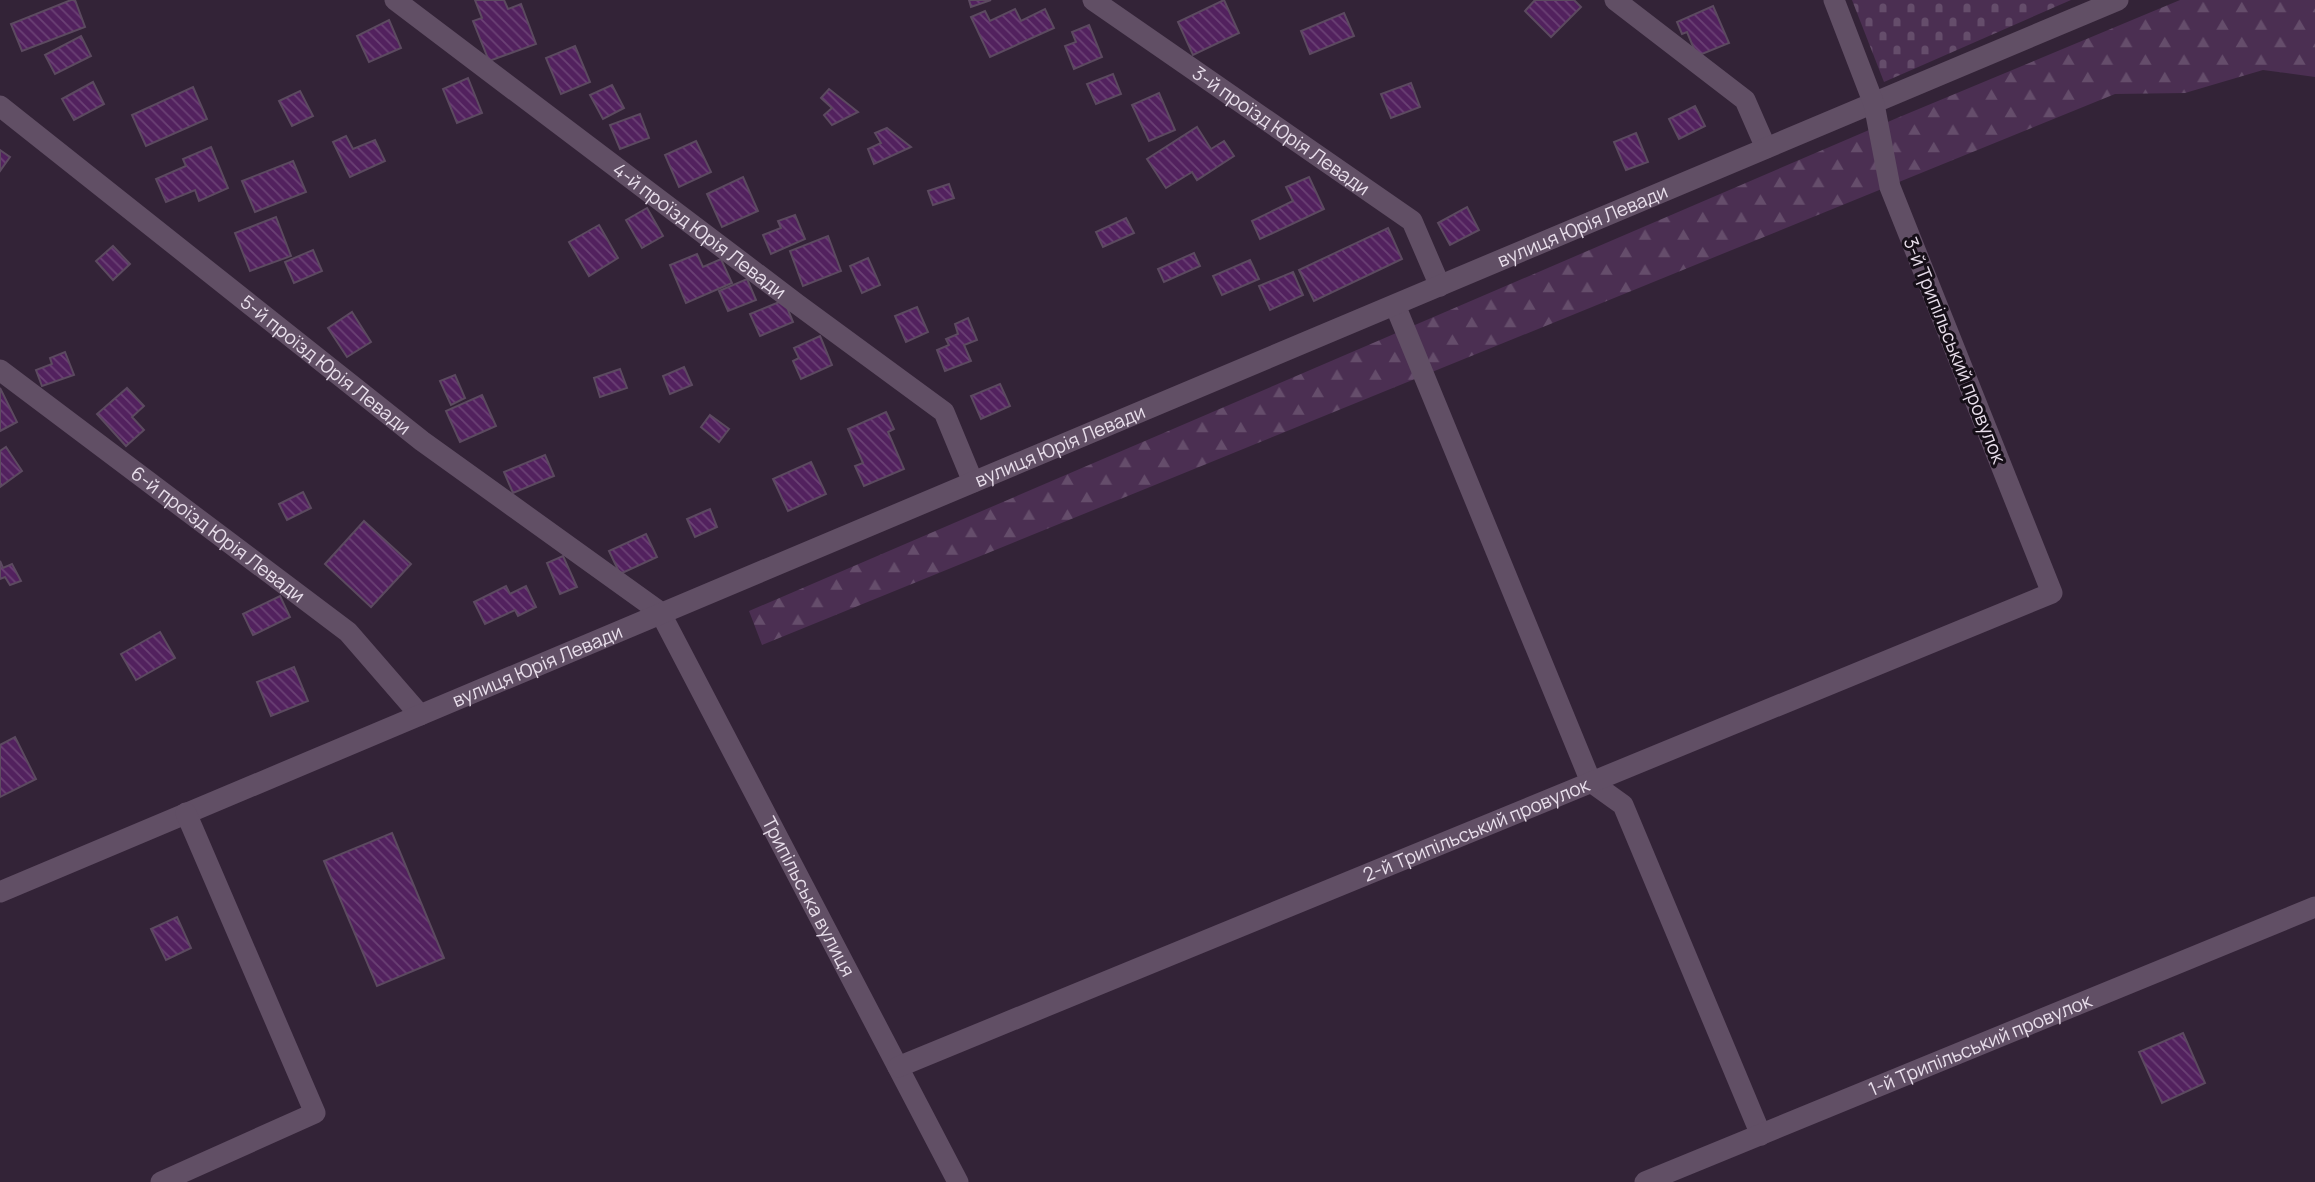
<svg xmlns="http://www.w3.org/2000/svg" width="2315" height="1182" viewBox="0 0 2315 1182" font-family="Manrope,sans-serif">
<defs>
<pattern id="forest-firs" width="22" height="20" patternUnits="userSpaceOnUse" patternTransform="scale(1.75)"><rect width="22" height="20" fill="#4b2f52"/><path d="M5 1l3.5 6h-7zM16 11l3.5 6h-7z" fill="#654d6b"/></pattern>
<pattern id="cemetery-stones" width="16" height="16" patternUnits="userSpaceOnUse" patternTransform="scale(1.75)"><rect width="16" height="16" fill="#4b2f52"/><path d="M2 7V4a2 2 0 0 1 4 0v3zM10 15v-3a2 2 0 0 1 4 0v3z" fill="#654d6b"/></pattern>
<pattern id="building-back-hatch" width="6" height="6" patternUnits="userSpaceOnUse" patternTransform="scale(1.75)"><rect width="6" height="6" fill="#52215e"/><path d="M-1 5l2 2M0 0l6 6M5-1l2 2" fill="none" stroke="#6b4175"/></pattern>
</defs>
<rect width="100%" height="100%" fill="#332337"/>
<path fill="url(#forest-firs)" d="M2180,0H2315V77L2263,70L2185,93L2115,94L762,645L749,611L1897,118Z"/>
<path fill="url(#cemetery-stones)" d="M1852,0H2071L1884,82Z"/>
<g fill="url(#building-back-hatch)" stroke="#5c4a60" stroke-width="2">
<path d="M71,0H75L85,27L22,51L11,24Z"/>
<path d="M475,0H504L508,9L521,4L536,44L489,61L473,21L482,18Z"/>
<path d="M969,0H991L971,7Z"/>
<path d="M1224,0L1239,33L1193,55L1178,22Z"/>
<path d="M1535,0H1574L1581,7L1551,37L1525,11Z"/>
<path d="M1713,6L1729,43L1697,56L1687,32L1682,34L1677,22Z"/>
<path d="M1015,9L1021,21L1045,9L1054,28L990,57L971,17L985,11L990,21Z"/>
<path d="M1344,13L1354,36L1310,54L1301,31Z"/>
<path d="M389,20L401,48L369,62L357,36Z"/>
<path d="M1089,25L1102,57L1074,69L1065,46L1076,42L1072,32Z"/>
<path d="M81,36L91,56L55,74L45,55Z"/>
<path d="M575,46L590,82L561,94L546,58Z"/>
<path d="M1113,74L1121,94L1096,104L1087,84Z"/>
<path d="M468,78L482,113L457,123L443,89Z"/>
<path d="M93,82L104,104L74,120L62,99Z"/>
<path d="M1411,83L1420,107L1391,118L1381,94Z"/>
<path d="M612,85L624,108L603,119L590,95Z"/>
<path d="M193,87L207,119L146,146L132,115Z"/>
<path d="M829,89L858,112L832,125L824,115L832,108L821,98Z"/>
<path d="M300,91L313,116L292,126L279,101Z"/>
<path d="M1159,93L1175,130L1149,141L1132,105Z"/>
<path d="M1695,106L1705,126L1679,139L1669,119Z"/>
<path d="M640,114L649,138L620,149L610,125Z"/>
<path d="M1197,127L1211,149L1224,141L1234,156L1197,180L1192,172L1166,188L1147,159Z"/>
<path d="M887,128L911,147L874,164L868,149L881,143L875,133Z"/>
<path d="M1636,133L1648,162L1626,170L1614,142Z"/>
<path d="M346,136L353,149L375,140L385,161L350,177L333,142Z"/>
<path d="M696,141L711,172L679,187L665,155Z"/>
<path d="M211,147L228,188L199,201L195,190L166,202L156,179L186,166L183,159Z"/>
<path d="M0,150L10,157L0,171Z"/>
<path d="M293,161L306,192L255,212L242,181Z"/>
<path d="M743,177L758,211L722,227L707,194Z"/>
<path d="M1309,177L1324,209L1260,239L1252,221L1293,201L1286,187Z"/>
<path d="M949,184L954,198L933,205L928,191Z"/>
<path d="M1467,207L1479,230L1450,245L1438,223Z"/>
<path d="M647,208L663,236L642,248L626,220Z"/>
<path d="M795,215L805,239L771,254L763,235L781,228L778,221Z"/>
<path d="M276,217L291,256L250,271L235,233Z"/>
<path d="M1126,218L1134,233L1103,247L1096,232Z"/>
<path d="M599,225L618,258L589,276L569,242Z"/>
<path d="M1388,228L1402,259L1314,301L1299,270Z"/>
<path d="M828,236L841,271L803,286L790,251Z"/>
<path d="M113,246L130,264L113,280L96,261Z"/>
<path d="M313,250L322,271L294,283L285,262Z"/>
<path d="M1194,253L1200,266L1164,282L1158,269Z"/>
<path d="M697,254L703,267L721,259L732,283L686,303L670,265Z"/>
<path d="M868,258L880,285L862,293L850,266Z"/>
<path d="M1250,260L1259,279L1222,295L1213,276Z"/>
<path d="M1293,272L1303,295L1270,310L1259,286Z"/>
<path d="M747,279L756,300L728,311L719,291Z"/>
<path d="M784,300L793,322L760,336L750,314Z"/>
<path d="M917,307L928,332L906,342L895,316Z"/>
<path d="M352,312L371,342L347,357L328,328Z"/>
<path d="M968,318L977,340L964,345L971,361L945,371L937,350L949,345L946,339L958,334L955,324Z"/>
<path d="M820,336L832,365L801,379L793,361L799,358L794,348Z"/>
<path d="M65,352L74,375L42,386L36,370L52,364L50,358Z"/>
<path d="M684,367L692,385L670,394L663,376Z"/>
<path d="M620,369L627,388L600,397L594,378Z"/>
<path d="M455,375L465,398L451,405L440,381Z"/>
<path d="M1000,384L1010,406L981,419L971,396Z"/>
<path d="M0,388L17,422L0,431Z"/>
<path d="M127,388L144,406L132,417L144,430L126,446L97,414Z"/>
<path d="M482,395L496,426L460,442L446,411Z"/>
<path d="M886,412L894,429L888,432L904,469L864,486L855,466L863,463L848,429Z"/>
<path d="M710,415L729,429L719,442L701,427Z"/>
<path d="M6,447L22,471L0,487V451Z"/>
<path d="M545,455L554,476L513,493L504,472Z"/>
<path d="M811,462L826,494L788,511L773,479Z"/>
<path d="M303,492L311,508L287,520L279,504Z"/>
<path d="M710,509L717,527L695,537L687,519Z"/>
<path d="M364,521L411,564L371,607L325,564Z"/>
<path d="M646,534L657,557L620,574L609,551Z"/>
<path d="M563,556L577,587L560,594L547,563Z"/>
<path d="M0,561L3,568L12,564L21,581L10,585L5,577L0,579Z"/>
<path d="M506,586L510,594L526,586L536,607L518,616L515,610L485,624L474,602Z"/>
<path d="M280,596L290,617L253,635L243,614Z"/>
<path d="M160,632L175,658L136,680L121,654Z"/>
<path d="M294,667L308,701L271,716L257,682Z"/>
<path d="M15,737L36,779L0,797V745Z"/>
<path d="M392,833L444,958L377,986L324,861Z"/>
<path d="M177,917L191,948L166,960L151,929Z"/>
<path d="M2183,1033L2205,1083L2162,1103L2139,1052Z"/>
</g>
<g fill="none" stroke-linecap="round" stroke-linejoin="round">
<g stroke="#614f65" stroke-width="21">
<path id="s1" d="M395,0L797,304L944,412L973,482"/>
<path id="s2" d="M1093,0L1412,221L1440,286"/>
<path d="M1615,0L1745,100L1766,148"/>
<path id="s3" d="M0,106L422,441L660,612L958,1182"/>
<path d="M1395,305L1591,782L1623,805L1761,1135"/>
<path id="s4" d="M0,370L348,632L420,715"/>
<path id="s5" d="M0,892L2118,0"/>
<path id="s6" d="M898,1067L2052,593L1890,187L1874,104L1834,0"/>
<path d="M161,1182L315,1113L186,813"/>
<path id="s7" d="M1645,1182L2315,907"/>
</g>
</g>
<g text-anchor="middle" stroke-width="6" stroke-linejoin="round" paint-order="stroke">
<g font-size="19" fill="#e8deeb" stroke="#160f18">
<text dy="7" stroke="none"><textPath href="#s2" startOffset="229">3-й проїзд Юрія Левади</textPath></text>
<text dy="7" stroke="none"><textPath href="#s5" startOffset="1717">вулиця Юрія Левади</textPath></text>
<text dy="7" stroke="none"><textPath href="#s1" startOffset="382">4-й проїзд Юрія Левади</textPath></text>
<text transform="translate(1955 350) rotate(68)" y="7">3-й Трипільський провулок</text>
<text dy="7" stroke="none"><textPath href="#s3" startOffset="416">5-й проїзд Юрія Левади</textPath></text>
<text dy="7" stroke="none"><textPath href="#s5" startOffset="1150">вулиця Юрія Левади</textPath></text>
<text dy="7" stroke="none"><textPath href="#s4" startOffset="273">6-й проїзд Юрія Левади</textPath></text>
<text dy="7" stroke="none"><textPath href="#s5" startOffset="583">вулиця Юрія Левади</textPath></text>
<text dy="7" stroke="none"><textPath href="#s6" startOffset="625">2-й Трипільський провулок</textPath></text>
<text dy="7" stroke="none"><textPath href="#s3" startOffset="1153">Трипільська вулиця</textPath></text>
<text dy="7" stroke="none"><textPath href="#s7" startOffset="362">1-й Трипільський провулок</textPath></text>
</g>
</g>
</svg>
